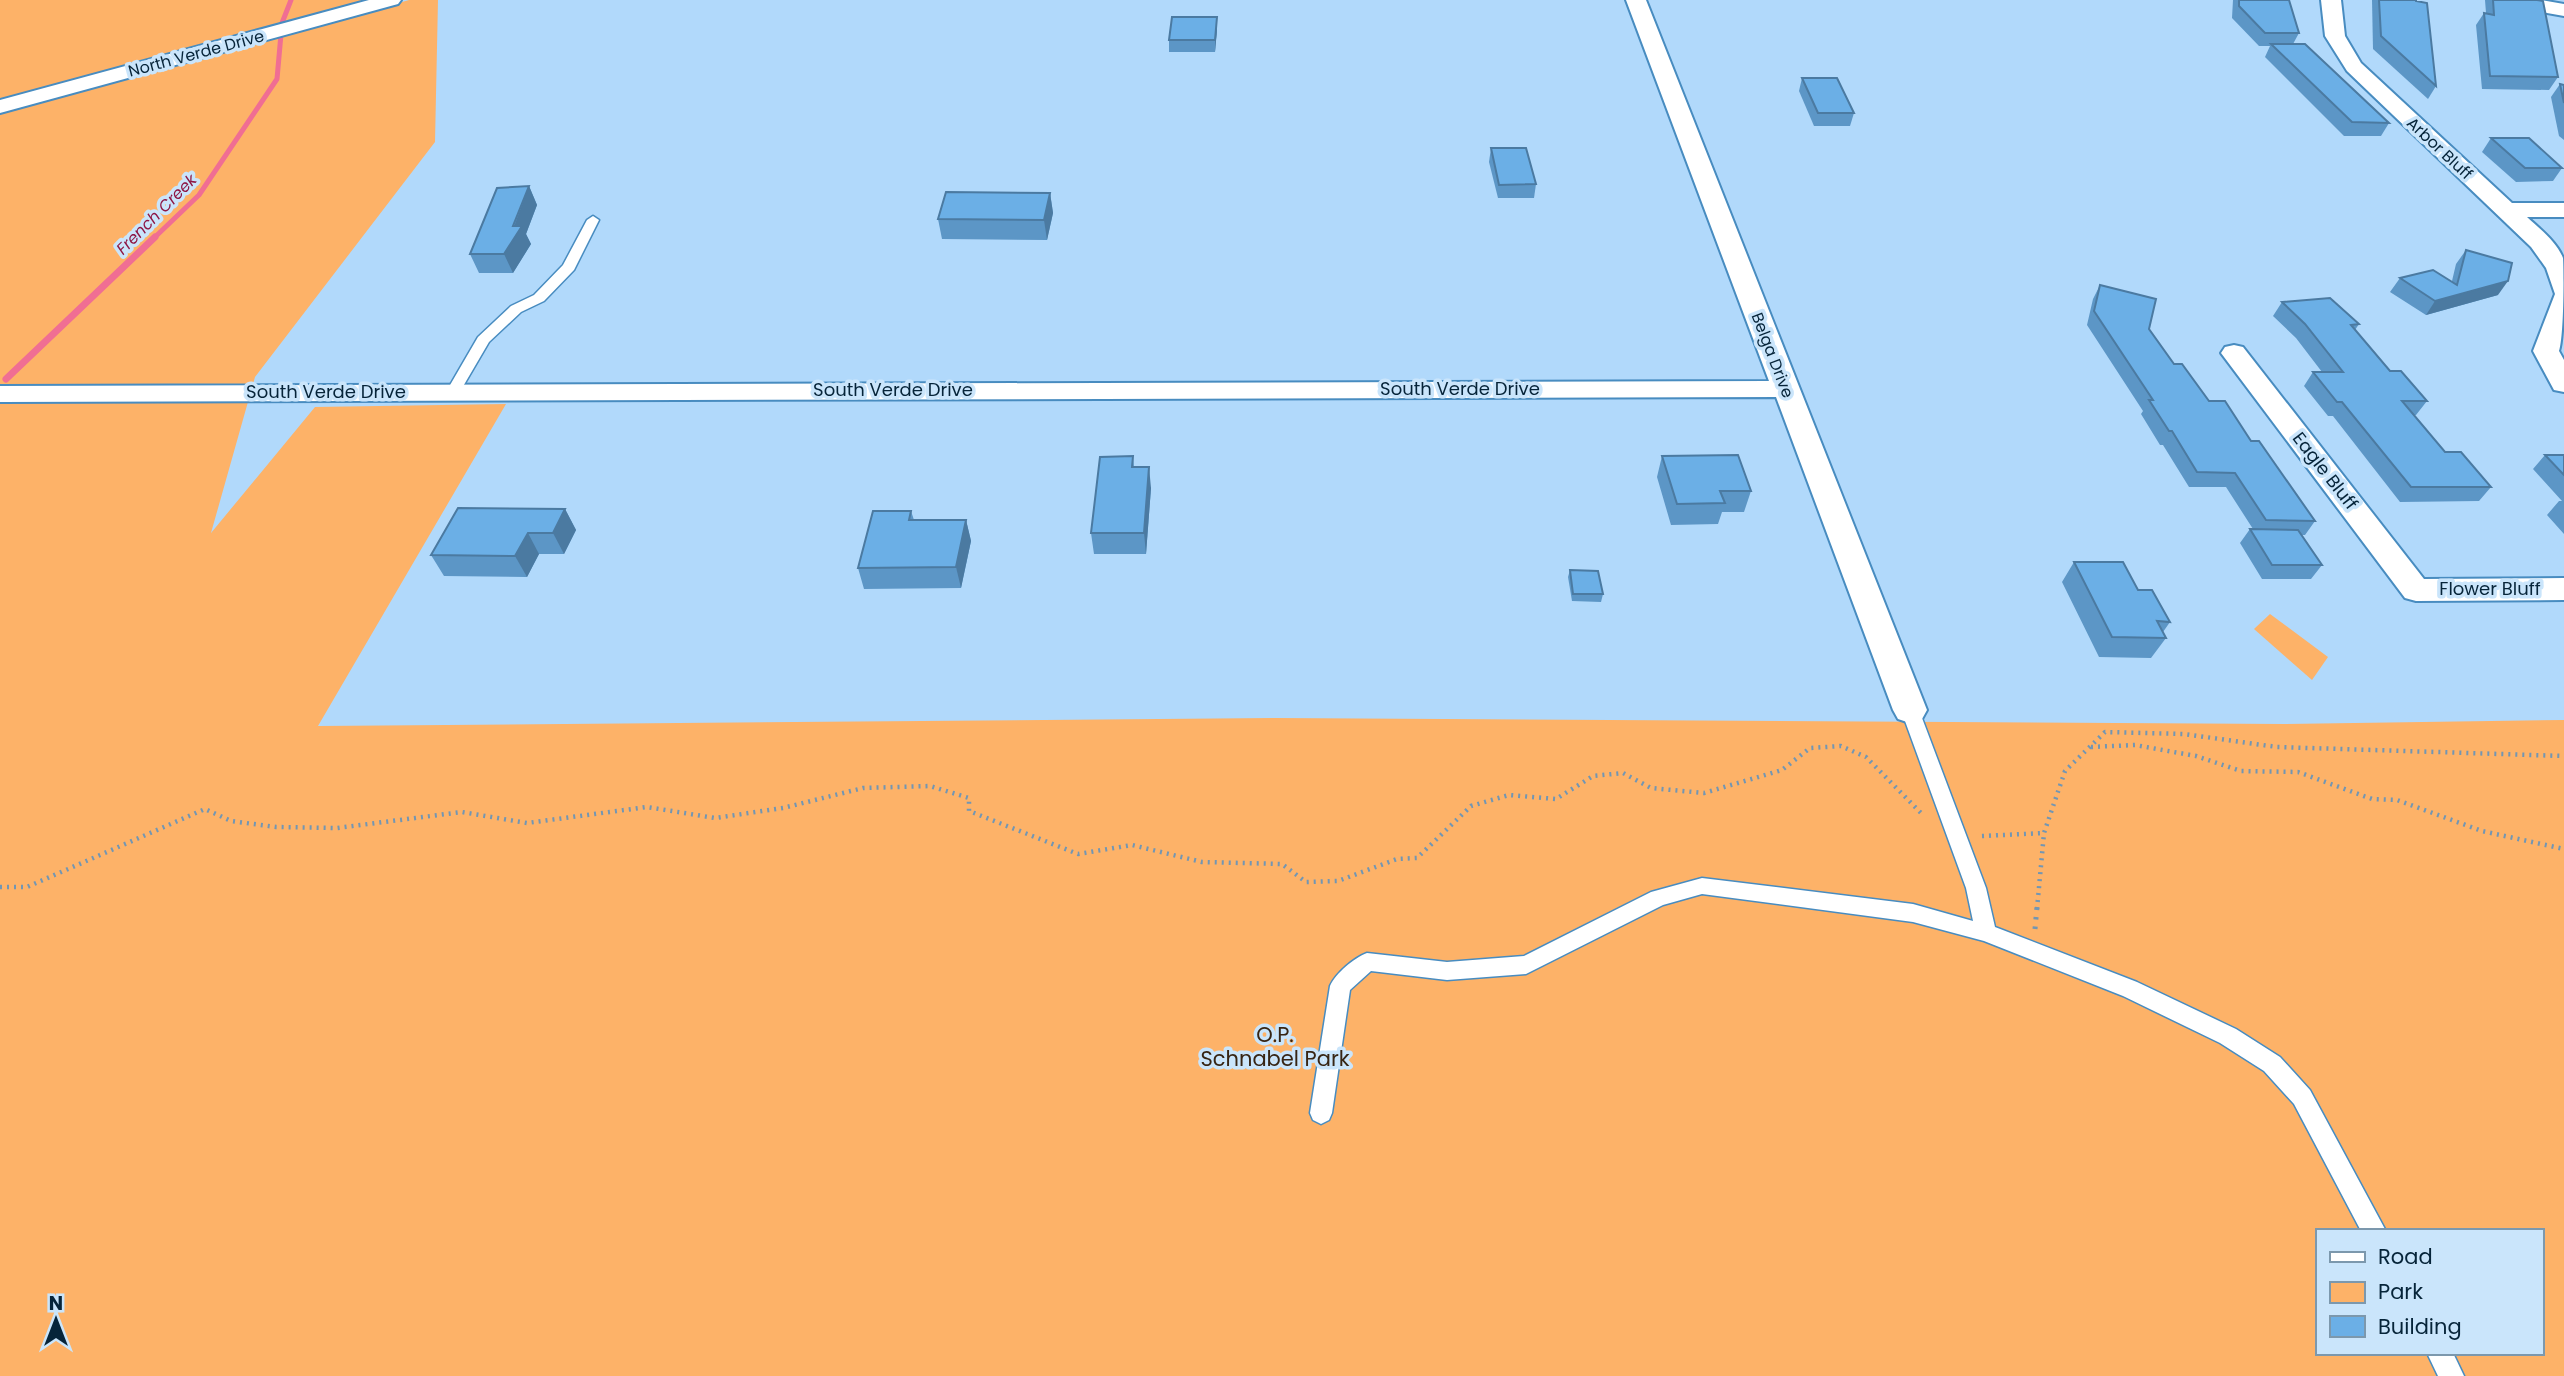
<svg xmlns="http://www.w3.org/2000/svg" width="2564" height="1376" viewBox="0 0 2564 1376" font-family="Poppins,sans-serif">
<rect width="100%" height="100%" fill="#b1d9fb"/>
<g fill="#fdb268" fill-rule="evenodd">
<path d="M0,0H363L341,20L409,0H438L435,142L255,377L211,533L315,407L506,404L318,726L1276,718L2283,724L2564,720V1376H0ZM2317,1231H2541V1353H2317Z"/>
<path d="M2270,614L2328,657L2312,680L2254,629Z"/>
</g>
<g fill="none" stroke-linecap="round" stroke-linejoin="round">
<path stroke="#f06e93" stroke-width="5" d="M154,238L199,195L277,79L282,23L291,0"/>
<path stroke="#f06e93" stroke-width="7" d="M6,379L155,237"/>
<g stroke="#488cc0" stroke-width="3">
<g id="lane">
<path d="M593,216L599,220L574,270L544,301L521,312L489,342L458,395H448L446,392L478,337L511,306L534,295L563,265L587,220Z"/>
<path d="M1910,703L1916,705L1919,710L1986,888L1995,927L2137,982L2236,1029L2280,1057L2310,1090L2386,1231H2361L2294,1104L2264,1071L2220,1043L2123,996L1984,941L1913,922L1702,894L1663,905L1526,974L1447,980L1371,971L1350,990L1332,1113L1329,1120L1321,1124L1313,1120L1310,1113L1330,986C1336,973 1354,958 1367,953L1447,962L1524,956L1651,892L1702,878L1913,904L1973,921L1966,888L1901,710L1904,705Z"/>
<path d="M2427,1353H2453L2464,1376H2438Z"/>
</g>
</g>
<g stroke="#488cc0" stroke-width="4">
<g id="street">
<path d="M369,0H401L398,4L0,113V100Z"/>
<path d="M1626,0H1646L1927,710L1922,719L1910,723L1898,719L1893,710L1776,397L0,402V386L1769,381Z"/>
<path d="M2321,0H2341L2345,36L2361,63L2512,203H2564V217H2527C2539,228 2557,242 2563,258C2564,272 2564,336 2559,351L2564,360V392L2554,390L2533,351L2555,294L2546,268L2531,247L2347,71L2325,36Z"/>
<path d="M2499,0H2541L2564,4V16L2509,6Z"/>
<path d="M2234,345L2243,347L2424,579L2564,578V600L2416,601L2405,598L2221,353L2225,347Z"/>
</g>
</g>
<g stroke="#7296b3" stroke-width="4.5" stroke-dasharray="2 5" stroke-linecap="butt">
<path d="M2091,747L2135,745L2196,756L2241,771L2298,772L2372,799L2397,800L2482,831L2564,849"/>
<path d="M1982,836L2044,833"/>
<path d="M0,887H27L205,809L231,821L276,827L337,828L462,812L527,823L647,807L715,818L783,808L863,788L930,786L969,798V811L1078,854L1132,845L1202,862L1282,864L1306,882L1338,881L1397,859L1417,858L1471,806L1509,795L1556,799L1593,776L1623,773L1651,788L1704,793L1782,770L1810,748L1841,746L1866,757L1922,814"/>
<path d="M2037,909L2044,833L2065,771L2105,732L2184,734L2277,747L2564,756"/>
</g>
<path stroke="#7296b3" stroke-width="5" stroke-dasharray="2.5 7" stroke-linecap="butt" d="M2035,929L2037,907"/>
<use href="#lane" fill="#fff" fill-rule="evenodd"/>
<use href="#street" fill="#fff" fill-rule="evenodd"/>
</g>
<g fill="#5c96c6">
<path d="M2233,0H2289L2299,33L2293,44L2389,123L2381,136H2344L2265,57L2270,46H2259L2232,18Z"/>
<path d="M2372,0H2416L2436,86L2428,99L2373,49Z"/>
<path d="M2485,0H2537L2558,77L2549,90L2482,89L2476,25L2484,13H2486Z"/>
<path d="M1217,29L1215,52H1169V40Z"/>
<path d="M1802,78L1854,113L1850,126H1814L1799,91Z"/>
<path d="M2560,84L2564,85V140L2559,136L2551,97Z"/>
<path d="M2491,138L2562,168L2553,181L2516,182L2482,152Z"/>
<path d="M1491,148L1536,184L1534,198H1498L1489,162Z"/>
<path d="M529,186L537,205L526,234L531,244L513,273H479L470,254Z"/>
<path d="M1050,193L1053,213L1047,240L942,239L938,219Z"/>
<path d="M2466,250L2498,295L2426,315L2390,292L2400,278L2452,281L2456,264Z"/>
<path d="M2100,285L2149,329L2174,364L2209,401L2251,441L2315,521L2305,535H2301L2322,565L2311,579H2262L2240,543L2250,529H2253L2226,487H2189L2163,445H2160L2141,414L2143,411L2087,325L2093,299Z"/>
<path d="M2282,302L2359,324L2355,330L2390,371L2427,401L2416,415H2414L2445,452L2491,487L2479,501L2400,502L2333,416H2328L2304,386L2313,372H2322L2296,338L2273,316Z"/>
<path d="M2545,455H2564V534L2547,515L2559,501H2562L2533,469Z"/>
<path d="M1133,456L1134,467L1151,488L1146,554H1094L1091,533Z"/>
<path d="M1662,456L1751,491L1744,512H1722L1718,524L1671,525L1657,477Z"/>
<path d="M565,509L576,530L564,554H539L527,577L444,576L431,555Z"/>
<path d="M911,511L914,520H966L971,541L961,588L864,589L858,568Z"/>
<path d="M2074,562L2138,590L2170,622L2163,632L2166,638L2151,658L2099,657L2062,582Z"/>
<path d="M1570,570L1603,594L1601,602L1572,601L1568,577Z"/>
</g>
<g fill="#4b7aa1">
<path d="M1217,17V29L1215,52V40Z"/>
<path d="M529,186L537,205L526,234L531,244L513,273L504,254Z"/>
<path d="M1050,193L1053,213L1047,240L1044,220Z"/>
<path d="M2508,281L2498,295L2426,315L2435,301Z"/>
<path d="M1149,467L1151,488L1146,554L1144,533Z"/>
<path d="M565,509L576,530L564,554L553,533Z"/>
<path d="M966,520L971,541L961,588L956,567Z"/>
<path d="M528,533L539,554L527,577L515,556Z"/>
</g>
<g fill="#6bafe6" stroke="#4b7aa1" stroke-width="2">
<path d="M2239,0H2289L2299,33H2265L2239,6Z"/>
<path d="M2379,0H2416V1L2427,3L2436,86L2381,36Z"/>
<path d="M2493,0H2537L2543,1L2558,77L2490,76L2484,13L2494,15Z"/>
<path d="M1172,17H1217L1215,40H1169Z"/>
<path d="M2271,44H2305L2389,123L2352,122Z"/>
<path d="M1802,78H1837L1854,113H1818Z"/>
<path d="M2560,84L2564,85V103Z"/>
<path d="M2491,138H2529L2562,168H2525Z"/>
<path d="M1491,148H1526L1536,184L1499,185Z"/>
<path d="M529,186L513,226H522L504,254H470L497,188Z"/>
<path d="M946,192L1050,193L1044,220L938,219Z"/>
<path d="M2466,250L2512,263L2508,281L2435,301L2400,278L2433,270L2457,285Z"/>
<path d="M2100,285L2156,299L2149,329L2174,364H2182L2209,401H2225L2251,441H2259L2315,521L2266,520L2235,473L2197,472L2172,431H2169L2149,400H2153L2094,311Z"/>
<path d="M2330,298L2359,324L2351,325L2390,371H2401L2427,401H2402L2445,452H2461L2491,487H2411L2342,402H2337L2313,372H2343L2305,324L2282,302Z"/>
<path d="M1738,455L1751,491H1720L1725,503L1677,504L1662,456Z"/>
<path d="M2545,455H2564V475Z"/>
<path d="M1133,456L1132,467H1149L1144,533H1091L1100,457Z"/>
<path d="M458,508L565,509L553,533H528L515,556L431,555Z"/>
<path d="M873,511H911L909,520H966L956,567L858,568Z"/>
<path d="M2250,529L2298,530L2322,565H2272Z"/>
<path d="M2074,562H2123L2138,590H2152L2170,622L2157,621L2166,638L2112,637Z"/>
<path d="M1570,570L1598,571L1603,594H1573Z"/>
</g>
<g text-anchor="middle" stroke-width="7" stroke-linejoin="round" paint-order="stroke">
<g font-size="16" fill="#062439" stroke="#cae5fb">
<text transform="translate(196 53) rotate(-15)" y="6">North Verde Drive</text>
<text transform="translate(2440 148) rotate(43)" y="6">Arbor Bluff</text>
<text transform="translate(1773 355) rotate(69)" y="6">Belga Drive</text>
</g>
<g font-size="16" font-style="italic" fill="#8e1745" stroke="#cae5fb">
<text transform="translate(156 214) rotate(-45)" y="6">French Creek</text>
</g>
<g font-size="18" fill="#062439" stroke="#cae5fb">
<text x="1460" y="395">South Verde Drive</text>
<text x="893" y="396">South Verde Drive</text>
<text x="326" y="398">South Verde Drive</text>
<text transform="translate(2325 471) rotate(52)" y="6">Eagle Bluff</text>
<text x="2490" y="595">Flower Bluff</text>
</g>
<g font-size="21" fill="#372514" stroke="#cae5fb">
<text x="1275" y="1042">O.P.<tspan x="1275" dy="24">Schnabel Park</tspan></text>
</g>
</g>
<rect x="2316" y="1229" width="228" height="126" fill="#cae5fb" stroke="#7c98ad" stroke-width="2"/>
<rect x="2330" y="1252" width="35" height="10" fill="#ffffff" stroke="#7c98ad" stroke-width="2"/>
<text x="2378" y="1264" font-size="21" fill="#062439">Road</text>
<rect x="2330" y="1282" width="35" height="21" fill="#fdb268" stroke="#7c98ad" stroke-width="2"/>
<text x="2378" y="1299" font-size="21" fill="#062439">Park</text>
<rect x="2330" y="1316" width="35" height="21" fill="#6bafe6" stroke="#7c98ad" stroke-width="2"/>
<text x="2378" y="1334" font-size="21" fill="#062439">Building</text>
<g transform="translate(56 1320)" stroke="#cae5fb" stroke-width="5" paint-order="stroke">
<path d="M0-5L12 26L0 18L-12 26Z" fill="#062439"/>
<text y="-10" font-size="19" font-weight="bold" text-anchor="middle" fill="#062439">N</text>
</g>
</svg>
